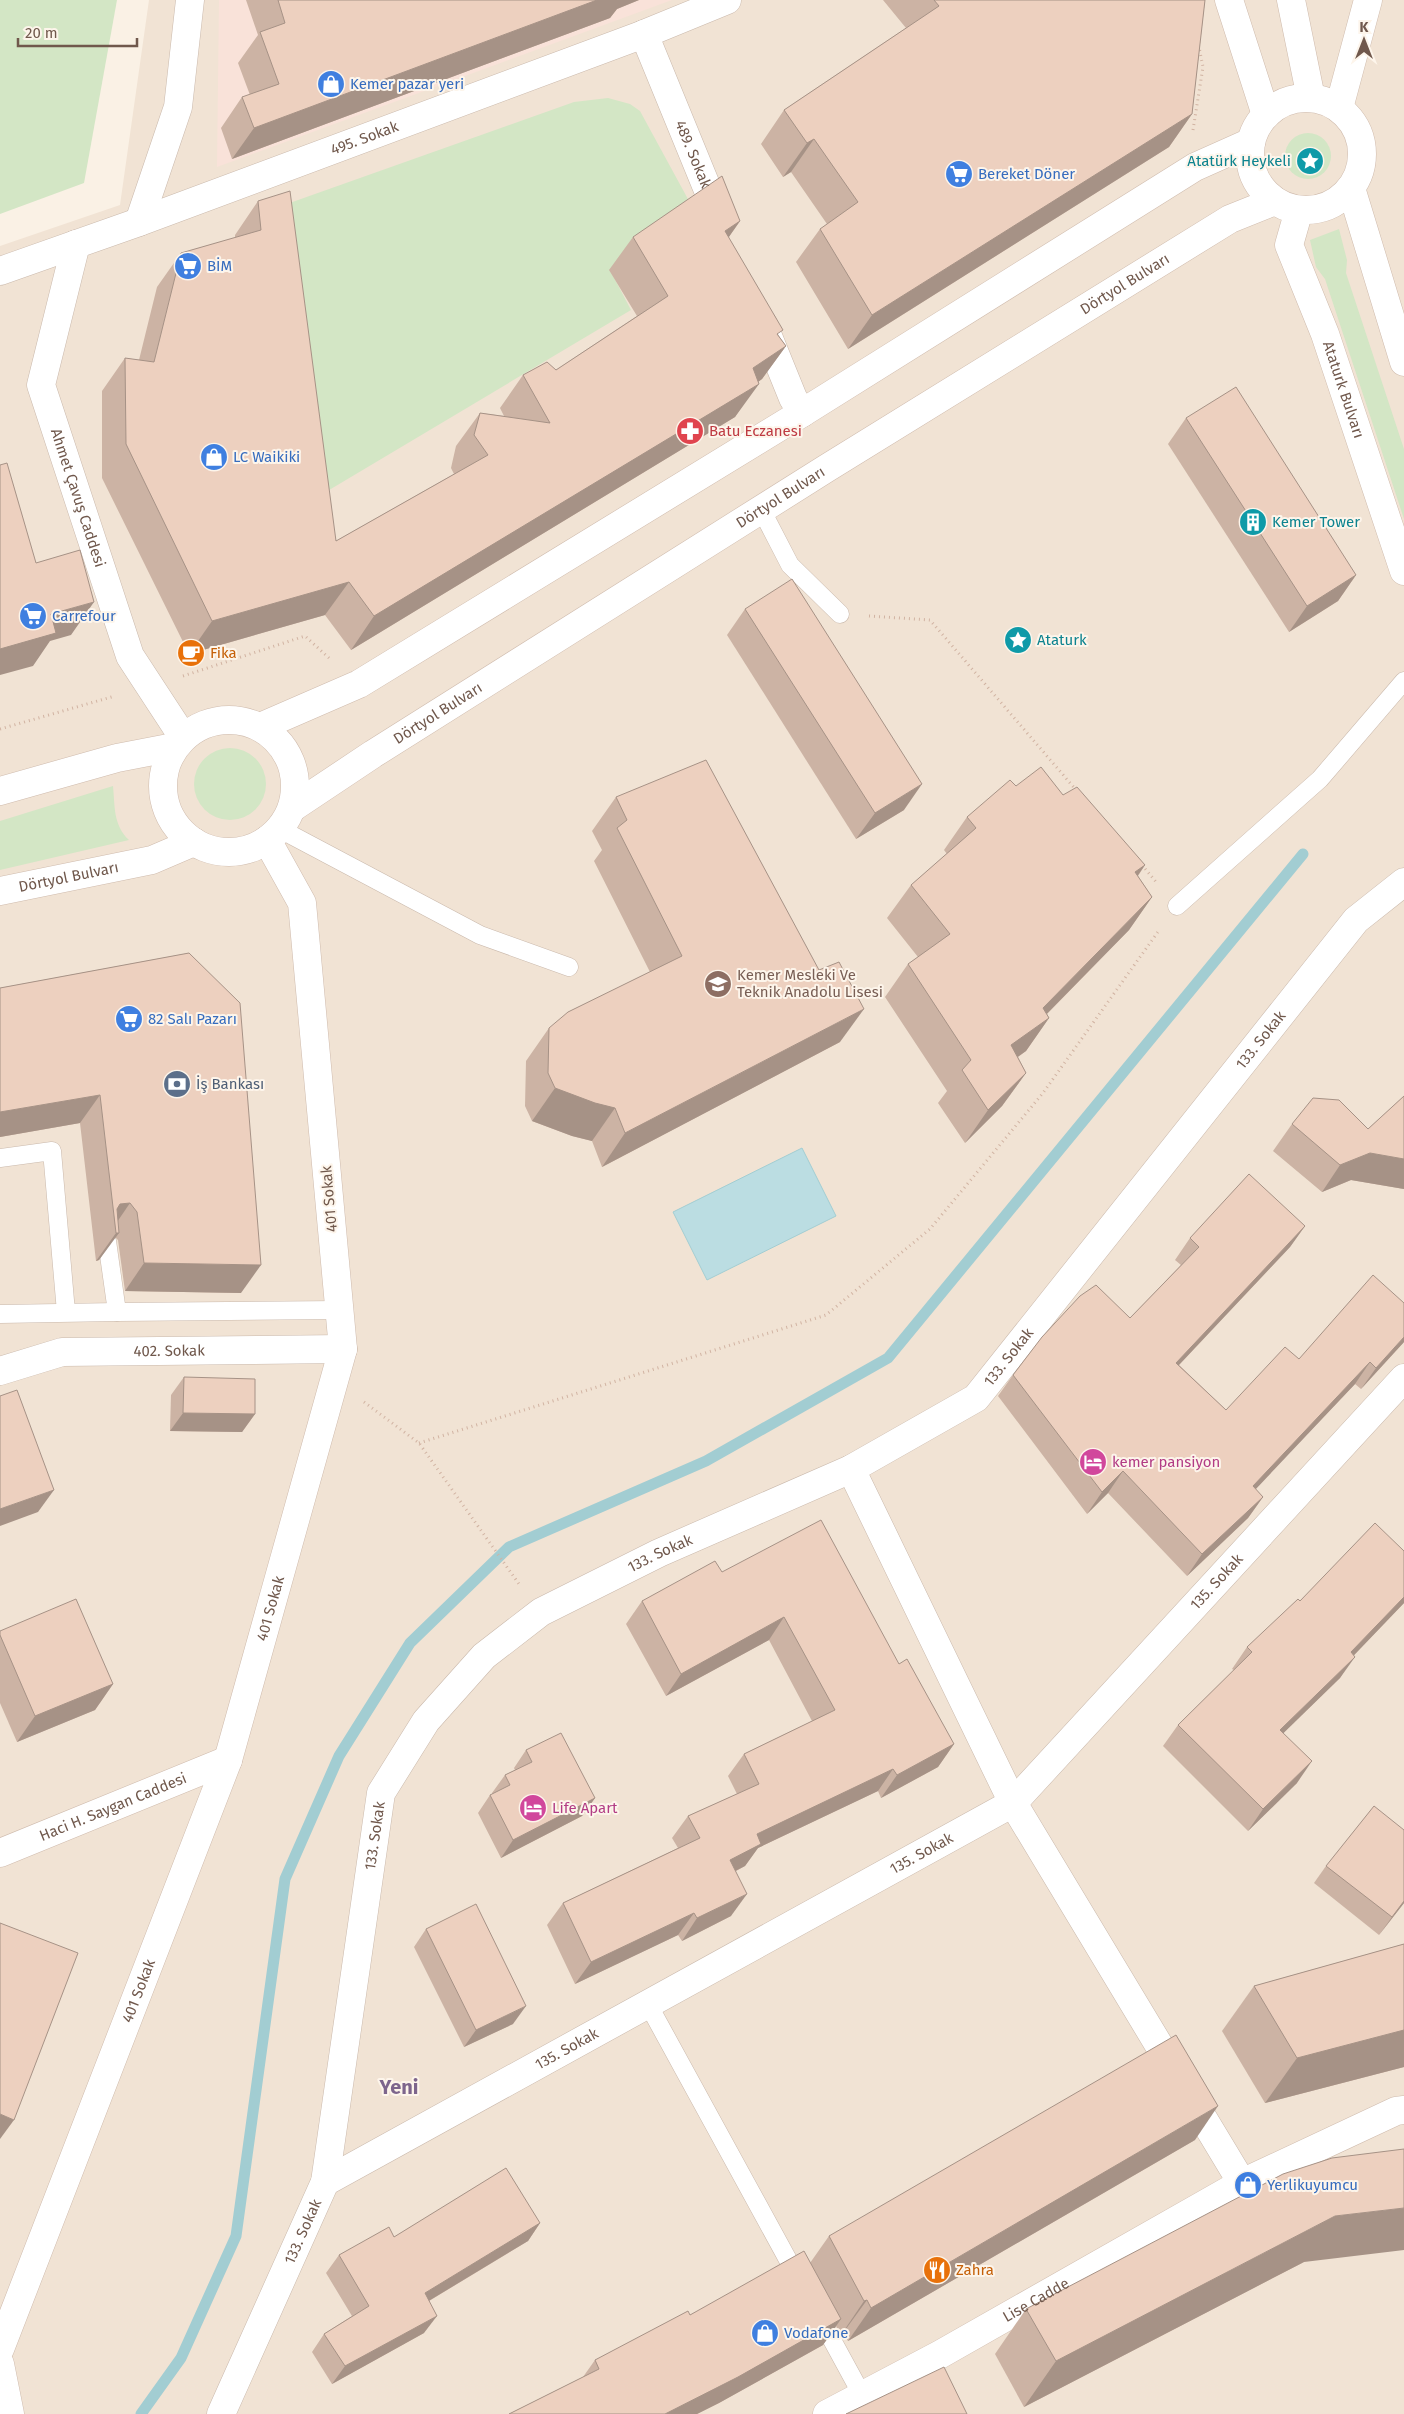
<svg xmlns="http://www.w3.org/2000/svg" width="1404" height="2414" viewBox="0 0 1404 2414" font-family="'Fira Sans',sans-serif">
<rect width="100%" height="100%" fill="#faf1e5"/>
<path fill="#f1e3d4" d="M149,0H1404V2414H0V246L120,205Z"/>
<path fill="#f9e2d9" d="M219,0H672L217,167Z"/>
<g fill="#d3e6c5">
<path d="M0,0H117L84,183L0,214Z"/>
<path d="M608,98L630,104L640,111L695,212L610,270L631,310L304,505L284,205L574,102Z"/>
<circle cx="1308" cy="156" r="23"/>
<path d="M1339,229L1347,260L1346,273L1404,449V519L1325,279L1316,267L1310,240Z"/>
<circle cx="230" cy="784" r="36"/>
<path d="M113,786C115,806 113,825 129,840L0,870V821Z"/>
</g>
<path fill="#bbdde2" stroke="#a2cdd2" d="M802,1148L836,1216L707,1280L673,1212Z"/>
<g fill="none" stroke-linecap="round" stroke-linejoin="round">
<path stroke="#a2cdd2" stroke-width="11" d="M141,2414L181,2358L236,2236L285,1879L339,1756L410,1643L509,1547L706,1461L888,1358L1303,854"/>
<g stroke="#cab9ac" stroke-width="19">
<g id="lane">
<path d="M761,509L790,565L840,614"/>
<path d="M280,829L480,935L569,967"/>
<path d="M1177,906L1320,779L1404,681"/>
<path d="M0,1158L52,1151L66,1312"/>
<path d="M107,1241L117,1312L339,1310"/>
<path d="M0,1314L117,1312"/>
<path d="M648,2004L799,2280"/>
<path d="M819,2316L862,2395"/>
</g>
</g>
<g stroke="#cab9ac" stroke-width="29">
<g id="street">
<path id="s1" d="M644,34L721,222"/>
<path d="M139,222L178,107L190,0"/>
<path id="s2" d="M76,244L41,385L130,656L183,737"/>
<path id="s3" d="M0,271L139,222L644,34L727,0"/>
<path d="M763,324L793,398L802,413"/>
<path id="s4" d="M0,1371L62,1352L343,1349"/>
<path d="M851,1469L1013,1803L1242,2183"/>
<path id="s5" d="M325,2182L1013,1803L1404,1378"/>
<path id="s6" d="M221,2414L325,2182L381,1793L426,1721L484,1656L541,1612L659,1553L851,1469L976,1398L1356,920L1404,882"/>
</g>
</g>
<g stroke="#cfbbad" stroke-width="29">
<g id="secondary">
<path d="M1229,0L1266,115"/>
<path d="M1291,0L1311,98"/>
<circle cx="1306" cy="154" r="56"/>
<path d="M1339,108L1368,0"/>
<path d="M1351,188L1404,362"/>
<path id="s7" d="M1299,210L1289,245L1325,334L1404,571"/>
<circle cx="229" cy="786" r="66"/>
<path d="M260,727L359,684L802,413L1195,167L1251,142"/>
<path d="M0,791L117,758L174,747"/>
<path id="s8" d="M292,808L373,754L827,468L1230,219L1275,201"/>
<path id="s9" d="M0,891L152,860L194,842"/>
<path id="s10" d="M0,1853L228,1760"/>
<path id="s11" d="M0,2349L228,1760L343,1349L302,903L267,840"/>
<path d="M0,2364L10,2414"/>
<path id="s12" d="M827,2414L939,2355L1242,2183L1396,2111L1404,2110"/>
</g>
</g>
<g stroke="#d1b3a2" stroke-width="3" stroke-dasharray="1 4" stroke-linecap="butt">
<path d="M1193,130L1203,67L1199,47"/>
<path d="M869,616L930,620L1077,791"/>
<path d="M183,676L305,636L329,658"/>
<path d="M0,729L115,696"/>
<path d="M1142,865L1157,883"/>
<path d="M364,1402L419,1443L519,1584"/>
<path d="M419,1443L826,1315L930,1229L1043,1093L1160,929"/>
</g>
<use href="#lane" stroke="#fff" stroke-width="18"/>
<use href="#street" stroke="#fff" stroke-width="28"/>
<use href="#secondary" stroke="#fff" stroke-width="28"/>
</g>
<g fill="#ccb3a4">
<path d="M246,0H639L617,9L610,18L232,159L221,128L242,97L250,95L238,63L258,35Z"/>
<path d="M883,0H1205L1192,114L1169,147L848,349L796,262L820,229L827,224L791,172L783,177L761,144L784,110L906,28Z"/>
<path d="M258,201L336,541L454,474L451,468L456,446L480,413L504,416L500,408L523,375L556,370L637,316L609,270L633,237L740,221L728,238L779,336L786,346L762,379L758,382L735,417L351,650L325,615L189,654L102,478V391L125,358L139,360L157,287L181,253L235,238V235Z"/>
<path d="M1186,418L1356,575L1338,601L1289,632L1168,444Z"/>
<path d="M745,609L904,810L856,839L727,635Z"/>
<path d="M1016,786L1063,795L1145,865L1138,876L1152,897L1129,930L1047,1014L1049,1018L1026,1051L1018,1057L1026,1073L1002,1106L965,1143L938,1103L947,1091L885,997L908,964L918,957L887,918L911,885L947,854L944,850L967,817Z"/>
<path d="M616,797L840,1042L602,1167L592,1141L572,1136L532,1121L525,1106L526,1061L549,1028L650,972L594,861L602,850L592,831Z"/>
<path d="M189,953L241,1293L125,1291L118,1240L115,1237L99,1260L96,1261L80,1123L0,1137V988Z"/>
<path d="M1404,1096V1189L1351,1180L1322,1192L1273,1151L1292,1124L1368,1129Z"/>
<path d="M1305,1226L1290,1247L1179,1365L1226,1410L1299,1359L1404,1342L1361,1389L1355,1384L1255,1489L1263,1497L1248,1518L1187,1576L1108,1493L1087,1514L998,1396L1013,1375L1130,1318L1181,1265L1175,1260L1190,1238Z"/>
<path d="M184,1377L255,1414L242,1432L170,1431L171,1395Z"/>
<path d="M1404,1551V1603L1354,1655L1340,1678L1283,1733L1297,1783L1248,1831L1163,1746L1178,1725L1234,1670L1232,1669L1247,1647L1300,1601Z"/>
<path d="M722,1572L899,1664L954,1744L938,1767L881,1798L878,1791L758,1848L745,1866L736,1871L731,1916L682,1941L678,1935L575,1984L547,1925L563,1903L678,1848L672,1838L688,1816L737,1794L728,1776L744,1754L812,1721L769,1640L666,1696L626,1624L642,1601Z"/>
<path d="M0,1631L113,1684L95,1710L17,1742L0,1703Z"/>
<path d="M526,1750L595,1798L582,1816L501,1858L478,1813L490,1795L492,1794V1793L505,1775L515,1770L514,1768Z"/>
<path d="M1326,1866L1404,1903L1379,1935L1314,1883Z"/>
<path d="M426,1929L513,2024L464,2047L414,1947Z"/>
<path d="M1404,1944V2067L1265,2103L1222,2031L1254,1986Z"/>
<path d="M1195,2140L848,2341L843,2333L841,2335L836,2326L823,2345L719,2403L697,2414H509L583,2377L595,2360L690,2315L810,2263L829,2236Z"/>
<path d="M540,2223L528,2241L429,2301L424,2333L332,2384L312,2352L324,2334L352,2316L326,2273L339,2255L394,2237Z"/>
<path d="M1304,2262L1024,2407L995,2354L1026,2309Z"/>
</g>
<g fill="#a69286">
<path d="M597,0H639L617,9L610,18L232,159L254,128Z"/>
<path d="M1192,114L1169,147L848,349L872,315Z"/>
<path d="M814,139L791,172L783,177L807,143Z"/>
<path d="M740,221L717,254L725,231Z"/>
<path d="M786,346L762,379L737,397L759,384L735,417L351,650L374,616L753,368Z"/>
<path d="M1356,575L1338,601L1289,632L1307,606Z"/>
<path d="M349,582L325,615L189,654L212,621Z"/>
<path d="M94,602L71,635L50,641L33,666L0,675V649L51,614Z"/>
<path d="M922,784L904,810L856,839L875,813Z"/>
<path d="M1145,865L1122,898L1135,872Z"/>
<path d="M1152,897L1129,930L1028,1033L1049,1018L1026,1051L988,1078L1011,1045L1043,1008Z"/>
<path d="M864,1009L840,1042L602,1167L625,1133Z"/>
<path d="M1026,1073L1002,1106L965,1143L988,1110Z"/>
<path d="M555,1088L615,1108L592,1141L572,1136L532,1121Z"/>
<path d="M100,1095L80,1123L0,1137V1112Z"/>
<path d="M1370,1153L1404,1159V1189L1351,1180L1322,1192L1340,1165Z"/>
<path d="M130,1203L115,1225L114,1213L120,1204Z"/>
<path d="M1305,1226L1290,1247L1161,1384L1176,1363Z"/>
<path d="M116,1233H119L99,1260L96,1261Z"/>
<path d="M144,1263L261,1265L241,1293L125,1291Z"/>
<path d="M1404,1337V1342L1361,1389L1376,1368Z"/>
<path d="M1370,1362L1355,1384L1238,1508L1253,1486Z"/>
<path d="M183,1413L255,1414L242,1432L170,1431Z"/>
<path d="M1123,1471L1108,1493L1087,1514L1102,1492Z"/>
<path d="M54,1490L38,1512L0,1526V1509Z"/>
<path d="M1263,1497L1248,1518L1187,1576L1202,1554Z"/>
<path d="M1404,1597V1603L1336,1674L1351,1652Z"/>
<path d="M784,1617L769,1640L666,1696L681,1674Z"/>
<path d="M1355,1657L1340,1678L1265,1751L1280,1730Z"/>
<path d="M113,1684L95,1710L17,1742L35,1716Z"/>
<path d="M954,1744L938,1767L881,1798L897,1775Z"/>
<path d="M1312,1761L1297,1783L1248,1831L1263,1809Z"/>
<path d="M893,1769L878,1791L758,1848L745,1866L714,1882L730,1860L757,1834Z"/>
<path d="M595,1798L582,1816L501,1858L513,1840Z"/>
<path d="M747,1894L731,1916L682,1941L697,1918Z"/>
<path d="M1404,1901V1903L1379,1935L1392,1917Z"/>
<path d="M694,1913L678,1935L575,1984L591,1962Z"/>
<path d="M526,2006L513,2024L464,2047L476,2030Z"/>
<path d="M1404,2030V2067L1265,2103L1297,2058Z"/>
<path d="M1218,2106L1195,2140L848,2341L871,2308Z"/>
<path d="M0,2114L14,2120L0,2139Z"/>
<path d="M1404,2208V2250L1304,2262L1024,2407L1056,2361L1335,2216Z"/>
<path d="M540,2223L528,2241L412,2311L425,2293Z"/>
<path d="M867,2300L843,2333L841,2335L864,2301Z"/>
<path d="M437,2316L424,2333L332,2384L345,2366Z"/>
<path d="M841,2319L823,2345L719,2403L697,2414H665Z"/>
</g>
<g fill="#edd0bf" stroke="#a69286">
<path d="M278,0H597L254,128L242,97L279,84L260,32L285,23Z"/>
<path d="M934,0H1205L1192,114L872,315L820,229L858,202L814,139L807,143L784,110L939,6Z"/>
<path d="M722,176L740,221L725,231L783,330L777,334L786,346L753,368L759,384L374,616L349,582L212,621L126,444L125,358L154,362L181,253L261,230L258,201L290,191L336,541L488,455L474,435L480,413L550,423L523,375L547,362L556,370L668,296L633,237Z"/>
<path d="M1236,387L1356,575L1307,606L1186,418Z"/>
<path d="M7,463L36,563L80,550L94,602L51,614L56,633L0,649V465Z"/>
<path d="M792,579L922,784L875,813L745,609Z"/>
<path d="M706,760L819,970L839,962L864,1009L625,1133L615,1108L595,1103L555,1088L548,1073L549,1028L568,1012L682,956L617,828L627,820L616,797Z"/>
<path d="M1041,767L1063,795L1077,787L1145,865L1135,872L1152,897L1043,1008L1049,1018L1011,1045L1026,1073L988,1110L962,1070L971,1060L908,964L950,934L911,885L976,828L967,817L1010,780L1016,786Z"/>
<path d="M189,953L240,1003L261,1265L144,1263L137,1212L130,1203L120,1204L117,1209L119,1233H116L100,1095L0,1112V988Z"/>
<path d="M1404,1096V1159L1370,1153L1340,1165L1292,1124L1313,1098L1339,1100L1368,1129Z"/>
<path d="M1249,1174L1305,1226L1176,1363L1226,1410L1285,1347L1299,1359L1373,1275L1404,1303V1337L1376,1368L1370,1362L1253,1486L1263,1497L1202,1554L1123,1471L1102,1492L1013,1375L1042,1337L1080,1296L1096,1285L1130,1318L1199,1247L1190,1238Z"/>
<path d="M184,1377L255,1379V1414L183,1413Z"/>
<path d="M17,1390L54,1490L0,1509V1396Z"/>
<path d="M821,1520L899,1664L907,1659L954,1744L897,1775L893,1769L757,1834L761,1844L730,1860L747,1894L697,1918L694,1913L591,1962L563,1903L700,1838L688,1816L759,1784L744,1754L835,1710L784,1617L681,1674L642,1601L715,1561L722,1572Z"/>
<path d="M1375,1523L1404,1551V1597L1351,1652L1355,1657L1280,1730L1312,1761L1263,1809L1178,1725L1252,1652L1247,1647L1298,1599L1300,1601Z"/>
<path d="M76,1599L113,1684L35,1716L0,1635V1631Z"/>
<path d="M561,1733L595,1798L513,1840L490,1795L510,1785L505,1775L532,1762L526,1750Z"/>
<path d="M1374,1806L1404,1830V1901L1392,1917L1326,1866Z"/>
<path d="M476,1904L526,2006L476,2030L426,1929Z"/>
<path d="M0,1923L78,1953L14,2120L0,2114Z"/>
<path d="M1404,1944V2030L1297,2058L1254,1986Z"/>
<path d="M1176,2035L1218,2106L871,2308L867,2300L864,2301L829,2236Z"/>
<path d="M1404,2149V2208L1335,2216L1056,2361L1026,2309L1283,2174L1332,2158Z"/>
<path d="M506,2168L540,2223L425,2293L437,2316L345,2366L324,2334L369,2306L339,2255L389,2227L394,2237Z"/>
<path d="M804,2251L841,2319L738,2377L665,2414H509L599,2369L595,2360L688,2311L690,2315Z"/>
<path d="M944,2367L967,2414H846Z"/>
</g>
<defs>
<g id="shop-disc" transform="scale(1.4375)"><circle r="9.5" fill="#3f7fe0" stroke="#fdf5eb"/><path d="M-5-2.5h2.3a2.7 3.5 0 0 1 5.4 0H5L5.5 6h-11ZM-1.5-2.5h3a1.5 2.3 0 0 0-3 0Z" fill="#fff"/></g>
<g id="sight-disc" transform="scale(1.4375)"><circle r="9.5" fill="#0f9aa8" stroke="#fdf5eb"/><path d="M0-6L1.8-2.2L6-1.7L2.9 1.2L3.7 5.4L0 3.3L-3.7 5.4L-2.9 1.2L-6-1.7L-1.8-2.2Z" fill="#fff"/></g>
<g id="supermarket-disc" transform="scale(1.4375)"><circle r="9.5" fill="#3f7fe0" stroke="#fdf5eb"/><path d="M-6-5.5h2.5l.6 2H6L4.5 2H-2.5L-4.4-4H-6ZM-1.5 3.2a1.3 1.3 0 1 0 .1 0ZM3 3.2a1.3 1.3 0 1 0 .1 0Z" fill="#fff"/></g>
<g id="pharmacy-disc" transform="scale(1.4375)"><circle r="9.5" fill="#e0444e" stroke="#fdf5eb"/><path d="M-2-6h4v4h4v4h-4v4h-4v-4h-4v-4h4Z" fill="#fff"/></g>
<g id="building-disc" transform="scale(1.4375)"><circle r="9.5" fill="#0f9aa8" stroke="#fdf5eb"/><path d="M-4-6H4V6H1V3H-1V6H-4ZM-2.5-4.3h1.7v1.8h-1.7ZM.8-4.3h1.7v1.8H.8ZM-2.5-1h1.7V.8h-1.7ZM.8-1h1.7V.8H.8Z" fill="#fff"/></g>
<g id="cafe-disc" transform="scale(1.4375)"><circle r="9.5" fill="#e8710a" stroke="#fdf5eb"/><path d="M-5.5-4.5H6V0H3Q3 3.5 0 3.5H-2.5Q-5.5 3.5-5.5 0ZM3-3.2v2h1.7v-2ZM-6 4.5H4V6H-6Z" fill="#fff"/></g>
<g id="school-disc" transform="scale(1.4375)"><circle r="9.5" fill="#8d6e63" stroke="#fdf5eb"/><path d="M0-5L7-2L0 1L-7-2ZM-4 1L0 2.5L4 1V4Q0 6-4 4Z" fill="#fff"/></g>
<g id="bank-disc" transform="scale(1.4375)"><circle r="9.5" fill="#5c6f8a" stroke="#fdf5eb"/><path d="M-6-4H6V4H-6ZM0-2.3a2.3 2.3 0 1 0 0 4.6a2.3 2.3 0 1 0 0-4.6Z" fill="#fff"/></g>
<g id="hotel-disc" transform="scale(1.4375)"><circle r="9.5" fill="#d1479c" stroke="#fdf5eb"/><path d="M-6-4.5h1.5V1H6V5H4.5V3h-9V5H-6ZM-4 0a1.8 1.8 0 1 1 3.6 0ZM.5 0V-2.5h3Q6-2.5 6 0Z" fill="#fff"/></g>
<g id="restaurant-disc" transform="scale(1.4375)"><circle r="9.5" fill="#e8710a" stroke="#fdf5eb"/><path d="M-5-6h1v4h1v-4h1v4h1v-4h1v5L-1.5 .5V6h-2V.5L-5-1ZM5-6V6H3V1.5H1.5Q1.5-4 5-6Z" fill="#fff"/></g>
</defs>
<g fill-rule="evenodd">
<use href="#shop-disc" x="331" y="84"/>
<use href="#sight-disc" x="1310" y="161"/>
<use href="#supermarket-disc" x="959" y="174"/>
<use href="#supermarket-disc" x="188" y="266"/>
<use href="#pharmacy-disc" x="690" y="431"/>
<use href="#shop-disc" x="214" y="457"/>
<use href="#building-disc" x="1253" y="522"/>
<use href="#supermarket-disc" x="33" y="616"/>
<use href="#sight-disc" x="1018" y="640"/>
<use href="#cafe-disc" x="191" y="653"/>
<use href="#school-disc" x="718" y="984"/>
<use href="#supermarket-disc" x="129" y="1019"/>
<use href="#bank-disc" x="177" y="1084"/>
<use href="#hotel-disc" x="1093" y="1462"/>
<use href="#hotel-disc" x="533" y="1808"/>
<use href="#shop-disc" x="1248" y="2185"/>
<use href="#restaurant-disc" x="937" y="2270"/>
<use href="#shop-disc" x="765" y="2333"/>
</g>
<g text-anchor="middle" stroke-width="4" stroke-linejoin="round" paint-order="stroke">
<g font-size="15" fill="#366cbe" stroke="#fdf5eb" text-anchor="start">
<text x="350" y="89">Kemer pazar yeri</text>
<text x="978" y="179">Bereket Döner</text>
<text x="207" y="271">BİM</text>
<text x="233" y="462">LC Waikiki</text>
<text x="52" y="621">Carrefour</text>
<text x="148" y="1024">82 Salı Pazarı</text>
<text x="1267" y="2190">Yerlikuyumcu</text>
<text x="784" y="2338">Vodafone</text>
</g>
<g font-size="15" fill="#70584c" stroke="#fdf5eb">
<text dy="5" stroke="none"><textPath href="#s3" startOffset="388">495. Sokak</textPath></text>
<text dy="5" stroke="none"><textPath href="#s1" startOffset="130">489. Sokak</textPath></text>
<text dy="5" stroke="none"><textPath href="#s8" startOffset="984">Dörtyol Bulvarı</textPath></text>
<text dy="5" stroke="none"><textPath href="#s7" startOffset="191">Ataturk Bulvarı</textPath></text>
<text dy="5" stroke="none"><textPath href="#s2" startOffset="264">Ahmet Çavuş Caddesi</textPath></text>
<text dy="5" stroke="none"><textPath href="#s8" startOffset="579">Dörtyol Bulvarı</textPath></text>
<text dy="5" stroke="none"><textPath href="#s8" startOffset="174">Dörtyol Bulvarı</textPath></text>
<text dy="5" stroke="none"><textPath href="#s9" startOffset="70">Dörtyol Bulvarı</textPath></text>
<text dy="5" stroke="none"><textPath href="#s6" startOffset="1834">133. Sokak</textPath></text>
<text transform="translate(329 1199) rotate(-95)" y="5">401 Sokak</text>
<text dy="5" stroke="none"><textPath href="#s4" startOffset="172">402. Sokak</textPath></text>
<text dy="5" stroke="none"><textPath href="#s6" startOffset="1429">133. Sokak</textPath></text>
<text dy="5" stroke="none"><textPath href="#s6" startOffset="1024">133. Sokak</textPath></text>
<text dy="5" stroke="none"><textPath href="#s5" startOffset="1086">135. Sokak</textPath></text>
<text dy="5" stroke="none"><textPath href="#s11" startOffset="789">401 Sokak</textPath></text>
<text dy="5" stroke="none"><textPath href="#s10" startOffset="122">Haci H. Saygan Caddesi</textPath></text>
<text dy="5" stroke="none"><textPath href="#s6" startOffset="604">133. Sokak</textPath></text>
<text dy="5" stroke="none"><textPath href="#s5" startOffset="681">135. Sokak</textPath></text>
<text dy="5" stroke="none"><textPath href="#s11" startOffset="384">401 Sokak</textPath></text>
<text dy="5" stroke="none"><textPath href="#s5" startOffset="276">135. Sokak</textPath></text>
<text dy="5" stroke="none"><textPath href="#s6" startOffset="200">133. Sokak</textPath></text>
<text dy="5" stroke="none"><textPath href="#s12" startOffset="238">Lise Cadde</textPath></text>
</g>
<g font-size="15" fill="#0d838f" stroke="#fdf5eb" text-anchor="start">
<text x="1291" y="166" text-anchor="end">Atatürk Heykeli</text>
<text x="1272" y="527">Kemer Tower</text>
<text x="1037" y="645">Ataturk</text>
</g>
<g font-size="15" fill="#be3a42" stroke="#fdf5eb" text-anchor="start">
<text x="709" y="436">Batu Eczanesi</text>
</g>
<g font-size="15" fill="#c56008" stroke="#fdf5eb" text-anchor="start">
<text x="210" y="658">Fika</text>
<text x="956" y="2275">Zahra</text>
</g>
<g font-size="15" fill="#785e54" stroke="#fdf5eb" text-anchor="start">
<text x="737" y="980">Kemer Mesleki Ve<tspan x="737" dy="17">Teknik Anadolu Lisesi</tspan></text>
</g>
<g font-size="15" fill="#4e5e75" stroke="#fdf5eb" text-anchor="start">
<text x="196" y="1089">İş Bankası</text>
</g>
<g font-size="15" fill="#b23c85" stroke="#fdf5eb" text-anchor="start">
<text x="1112" y="1467">kemer pansiyon</text>
<text x="552" y="1813">Life Apart</text>
</g>
<g font-size="20" font-weight="bold" fill="#7d658c" stroke="#fdf5eb">
<text x="399" y="2094">Yeni</text>
</g>
</g>
<g transform="translate(1364 40)" stroke="#fdf5eb" stroke-width="4" paint-order="stroke">
<path d="M0-4L9 19L0 12L-9 19Z" fill="#70584c"/>
<text y="-8" font-size="14" font-weight="bold" text-anchor="middle" fill="#70584c">K</text>
</g>
<path d="M18 38v8h119v-8" fill="none" stroke="#70584c" stroke-width="2.5"/>
<text x="25" y="38" font-size="15" fill="#70584c" stroke="#fdf5eb" stroke-width="4" paint-order="stroke">20 m</text>
</svg>
